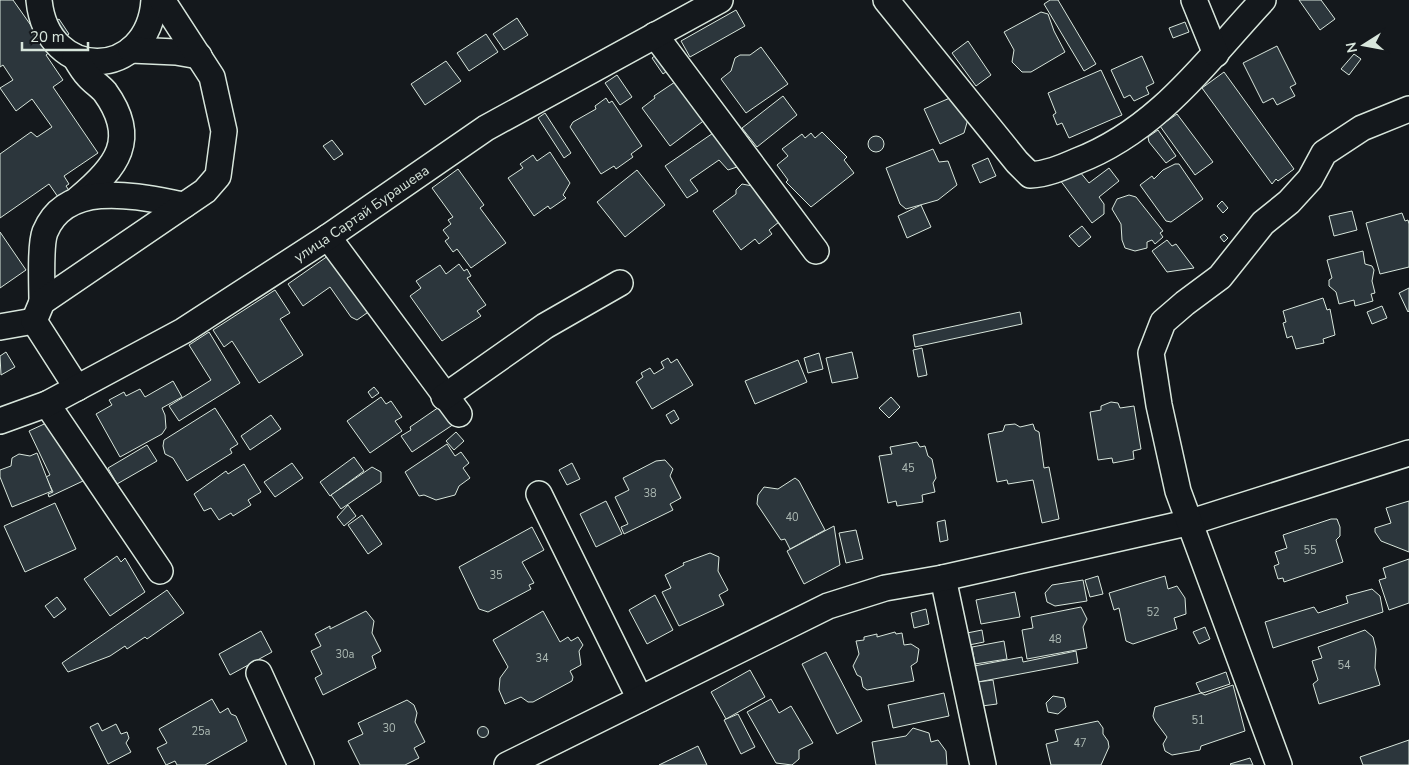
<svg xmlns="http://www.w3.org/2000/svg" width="1409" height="765" viewBox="0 0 1409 765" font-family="'Nunito Sans',sans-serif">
<rect width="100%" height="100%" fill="#14181c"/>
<g fill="#2c363c" stroke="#d8e6dc">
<path d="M0,0H13L37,34L59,19L69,34L52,46L54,49L46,55L63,80L53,87L98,153L64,176L69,184L66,186L77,202L67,210L49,184L0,218V154L31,132L37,137L52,127L32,99L16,111L0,88L13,80L3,65L0,67Z"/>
<path d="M1050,0H1058L1096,64L1084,71L1044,4Z"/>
<path d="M1299,0H1321L1335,19L1320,30Z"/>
<path d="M736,10L745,26L690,57L681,41Z"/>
<path d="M1041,12L1048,14L1054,31L1065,52L1031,72H1022L1012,62L1014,50L1004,32Z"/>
<path d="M517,18L528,35L504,50L493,34Z"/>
<path d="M1185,22L1189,32L1173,38L1169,28Z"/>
<path d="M486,34L498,52L469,71L457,53Z"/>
<path d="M968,41L991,75L976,86L952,53Z"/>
<path d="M1277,46L1296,84L1290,87L1295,96L1277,105L1273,98L1263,103L1243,63Z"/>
<path d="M761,47L788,84L746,113L721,79L731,71L735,58L740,55H750Z"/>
<path d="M660,52L671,68L663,74L652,58Z"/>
<path d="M1354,54L1361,59L1349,75L1341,69Z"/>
<path d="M1142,56L1154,83L1146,87L1149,94L1134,101L1130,95L1124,98L1111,70Z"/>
<path d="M446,61L461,81L425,105L411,84Z"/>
<path d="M1101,70L1122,115L1069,138L1062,123L1057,125L1053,115L1056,113L1048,93Z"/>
<path d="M1224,72L1294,169L1278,181L1276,179L1272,184L1202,88Z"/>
<path d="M617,75L632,97L620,105L605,83Z"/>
<path d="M681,78L710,116L670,146L642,108L655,98L654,96Z"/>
<path d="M957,95L968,119L964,133L940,144L924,109Z"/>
<path d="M783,96L797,115L757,147L742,128Z"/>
<path d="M606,98L609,103L612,101L642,146L631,154L633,157L616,169L614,166L601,174L570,127L573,122L596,109L595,106Z"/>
<path d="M545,113L571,153L564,158L538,118Z"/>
<path d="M1177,114L1213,162L1195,175L1160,126Z"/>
<path d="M719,129L740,161L737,167L728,170L719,160L690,180L698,191L687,198L665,166Z"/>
<path d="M1158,130L1176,156L1166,163L1149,142L1148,137Z"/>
<path d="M822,132L847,157L844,160L854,173L811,207L786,182L788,180L777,165L788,156L782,149L802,134L805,138L811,133L815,138Z"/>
<circle cx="876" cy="144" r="8"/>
<path d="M332,140L343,154L334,160L323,146Z"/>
<path d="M933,149L939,162L948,161L957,185L938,200L906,209L900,204L886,168Z"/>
<path d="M550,152L570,183L563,195L566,198L550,209L548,206L534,216L508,178L523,168L520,164L533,155L537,161Z"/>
<path d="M988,158L996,176L980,183L972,165Z"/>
<path d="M1175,164H1179L1203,199L1171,222L1166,221L1140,185L1152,176L1154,179L1163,170Z"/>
<path d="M1109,168L1119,181L1099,197L1104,204V214L1092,223L1060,180L1080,172L1089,183Z"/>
<path d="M458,169L484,205L480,208L506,243L471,268L457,249L453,252L445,241L449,238L443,230L451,224L448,220L453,217L432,188Z"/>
<path d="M637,170L665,205L625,237L597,202Z"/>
<path d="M742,184L758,187L779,222L769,230L772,234L759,244L755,239L741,250L713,211L736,194V190Z"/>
<path d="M1129,195L1136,197L1163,231L1160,233L1163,237L1155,244L1152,240L1147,242V248L1135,251L1125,248L1122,240L1121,224L1112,209L1117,199Z"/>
<path d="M1222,201L1228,208L1223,213L1217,206Z"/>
<path d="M921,205L931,227L907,238L898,216Z"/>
<path d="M1352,211L1357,230L1334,236L1329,216Z"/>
<path d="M1402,213L1405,221L1408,220L1409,224V267L1380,274L1366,223Z"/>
<path d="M1082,226L1091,237L1079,247L1069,236Z"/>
<path d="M0,232L26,270L0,288Z"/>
<path d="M1224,234L1228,238L1224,242L1220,237Z"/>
<path d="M1167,240L1172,246L1176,244L1194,268L1167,272L1152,251Z"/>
<path d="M335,251L374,308L357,320L351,317L330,287L303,306L288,284Z"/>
<path d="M1363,251L1365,264L1372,266L1374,270L1372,281L1375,293L1371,294L1373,301L1355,306L1354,300L1339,304L1336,292L1329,286V280L1332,278L1327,260Z"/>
<path d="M459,264L464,271L467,269L471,276L467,278L486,305L477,311L481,316L442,341L410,296L421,288L416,281L440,265L446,274Z"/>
<path d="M1409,288V311L1408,312L1399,293Z"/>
<path d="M275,290L290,313L280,319L303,355L259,383L232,341L224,347L213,330Z"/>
<path d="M1323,298L1327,310L1330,309L1335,335L1323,339L1324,343L1296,349L1292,336L1287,338L1283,323L1286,322L1283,311Z"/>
<path d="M1382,306L1387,318L1372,324L1367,312Z"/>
<path d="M1020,312L1022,324L915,347L913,335Z"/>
<path d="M209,332L240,383L179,421L169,406L211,380L189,345Z"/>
<path d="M922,348L927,375L918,377L913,350Z"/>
<path d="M6,352L15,367L1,375L0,356Z"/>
<path d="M852,352L858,378L832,383L826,358Z"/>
<path d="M819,353L823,369L808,373L804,358Z"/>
<path d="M668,358L671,363L677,359L693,385L652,409L636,382L643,377L641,373L650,368L654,374L664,368L661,362Z"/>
<path d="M798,360L807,382L755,404L745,381Z"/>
<path d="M173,381L182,397L162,408L165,415L166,428L162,434L120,457L96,414L112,405L109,400L124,392L126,396L140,389L145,397Z"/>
<path d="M374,387L379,393L372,398L368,392Z"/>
<path d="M381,397L386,404L391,401L402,417L395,421L402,431L370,453L347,421Z"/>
<path d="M891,397L900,407L889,418L879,408Z"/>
<path d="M1111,402L1118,403L1120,408L1134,406L1141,449L1133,451L1134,459L1113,463L1112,458L1098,460L1090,412L1101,410V406Z"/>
<path d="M442,405L454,424L412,452L401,436L411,430L410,427Z"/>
<path d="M215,408L238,444L230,449L232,453L187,481L173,458L165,454L163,446L164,440Z"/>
<path d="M674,410L679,419L671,424L666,415Z"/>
<path d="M271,415L281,429L250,450L241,436Z"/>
<path d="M55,419L83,481L49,497L48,494L53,492L46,477L50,475L29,431Z"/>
<path d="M1015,424L1020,427L1033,424L1035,430L1039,432L1044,468L1049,467L1059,519L1042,523L1033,480L1008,484L1007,480L997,482L988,434L1003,431L1005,425Z"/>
<path d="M456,432L464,441L454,450L446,441Z"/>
<path d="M917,442L920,447L925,446L928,456L932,459L936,478L933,483L935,492L922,495L923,502L897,506L896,501L888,503L879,456L892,454L890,447Z"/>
<path d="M447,444L455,456L461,452L469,463L463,468L470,478L459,486L455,495L436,500L424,495L419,496L405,472Z"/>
<path d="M147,445L157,461L117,484L108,468Z"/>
<path d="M37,453L52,491L12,507L0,477V470L11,466L12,458L19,454L30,456Z"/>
<path d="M354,457L364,471L330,496L320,482Z"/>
<path d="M665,460L673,469L670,476L681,498L670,504L673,510L624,534L621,527L628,524L615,497L629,490L623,478L656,461Z"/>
<path d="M292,463L303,478L275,497L264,482Z"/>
<path d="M572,463L580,479L567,485L559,470Z"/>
<path d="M244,464L261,492L248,500L251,505L233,516L231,513L219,520L211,508L204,511L194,494L226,471L228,474Z"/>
<path d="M372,467L381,472V482L341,509L331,495Z"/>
<path d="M795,478L799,481L825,530L790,549L785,539L781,540L757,504L758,495L764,487L778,489Z"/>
<path d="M606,501L622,534L596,547L580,514Z"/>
<path d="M1409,501V552L1381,541L1375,532V528L1391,523L1386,508Z"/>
<path d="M55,503L76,549L25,572L4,526Z"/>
<path d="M348,505L356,516L344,526L337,517Z"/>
<path d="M362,515L382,544L368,554L348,525Z"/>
<path d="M1331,519H1337L1340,527V536L1336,540L1343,562L1284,582L1283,578L1278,579L1274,566L1279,564L1275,552L1287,548L1283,535Z"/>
<path d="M945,520L948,540L940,542L937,522Z"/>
<path d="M834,526L840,565L804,584L787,551Z"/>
<path d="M532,527L544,550L522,562L534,583L529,585L531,589L488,612L479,609L459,567Z"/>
<path d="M856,530L863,559L846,563L839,533Z"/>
<path d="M710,553L719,557L718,571L728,590L719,595L724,605L679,626L662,592L671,588L665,575L684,565L683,563Z"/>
<path d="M117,556L121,562L125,558L145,592L110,616L84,579Z"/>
<path d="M1409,559V603L1389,610L1379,580L1386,578L1383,568Z"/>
<path d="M1098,576L1103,594L1090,597L1085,580Z"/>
<path d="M1165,576L1168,589L1177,586L1185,598L1186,614L1174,618L1177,629L1133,644L1126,641L1119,608L1114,610L1109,593Z"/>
<path d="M1083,580L1087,601L1055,606L1047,602L1045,593L1052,585Z"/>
<path d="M1372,589L1380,596L1383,612L1273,648L1265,622L1314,607L1318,613L1348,603L1346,596Z"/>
<path d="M167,590L184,613L147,639L145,637L127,649L125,646L110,656L68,672L62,663Z"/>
<path d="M1015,592L1020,617L981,624L976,600Z"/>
<path d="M655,595L673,630L647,644L629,610Z"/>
<path d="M57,597L66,609L54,618L45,606Z"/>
<path d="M1081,607L1087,619L1083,627L1087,648L1027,659L1022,630L1033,628L1031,617Z"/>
<path d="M926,609L929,624L914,628L911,613Z"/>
<path d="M366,611L374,621L372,633L381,651L372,656L376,668L323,695L315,678L322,674L311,651L321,646L315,634L330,626V629Z"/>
<path d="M543,611L560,642L568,637L571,641L578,637L583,645L579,651L581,665L570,671L573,677L572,681L533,702H528L521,697L505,704L499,690L500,678L508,667L493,640Z"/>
<path d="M1205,627L1210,639L1199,644L1193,632Z"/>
<path d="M982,630L984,642L969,645L967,633Z"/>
<path d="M1365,630L1373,637L1376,649L1375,668L1380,685L1319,704L1313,684L1318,680L1312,661L1322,658L1318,647Z"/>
<path d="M261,631L272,652L230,675L219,654Z"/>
<path d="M895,632L896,634L902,633L904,645L911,644L919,649L917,662L911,666L914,681L867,690L863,687L861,677L857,675L853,666L859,654L856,641L864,640V637L877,634V637Z"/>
<path d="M1004,641L1007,659L975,664L972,647Z"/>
<path d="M1076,651L1078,663L978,682L974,666L1022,657L1023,662Z"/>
<path d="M826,652L862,721L837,734L802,664Z"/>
<path d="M750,670L765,697L726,719L711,692Z"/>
<path d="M1226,672L1230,684L1203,693L1200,692L1196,683Z"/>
<path d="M993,680L997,704L982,706L978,682Z"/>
<path d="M1233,685L1245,731L1201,746L1200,750L1172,755L1165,751L1163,744L1167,737L1155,721L1153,716L1155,707L1201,693L1205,695Z"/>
<path d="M944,693L949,716L893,728L888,705Z"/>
<path d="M1053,696L1064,698L1066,707L1058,714L1048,712L1046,703Z"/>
<path d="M212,699L220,713L228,708L231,714L236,716L247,741L205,765H177L175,761L166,765L157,748L167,743L159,729Z"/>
<path d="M771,699L779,713L791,706L813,743L799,750V759L792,765L776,763L747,712Z"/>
<path d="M407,700L414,705L417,713L415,722L425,742L414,748L419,758L405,765H360L348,741L363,734L358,723Z"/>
<path d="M738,714L755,747L741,754L724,720Z"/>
<path d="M1098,721L1103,728V734L1108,741L1109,747L1101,765H1051L1046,744L1058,741L1055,730Z"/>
<path d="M98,723L102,731L116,724L121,734L127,732L129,738L126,743L131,752L108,764L90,727Z"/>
<circle cx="483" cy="732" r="5.5"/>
<path d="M913,728L929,733L931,742L938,740L946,751L947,765H876L872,742L906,736Z"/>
<path d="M1409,740V765H1363L1360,757Z"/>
<path d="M698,746L707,765H659Z"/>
<path d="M1250,758L1253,765H1231L1230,764Z"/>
</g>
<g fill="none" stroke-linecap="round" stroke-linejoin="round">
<g stroke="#d8e6dc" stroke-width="28">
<g id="minor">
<path d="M39,0C47,83 149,81 154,0"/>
<path d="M886,0L1017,162L1030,175C1047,174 1061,168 1077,161C1158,130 1206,61 1263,0"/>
<path d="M1194,0L1216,54"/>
<path d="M655,35L816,251"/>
<path d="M131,50L176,52L199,56"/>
<path d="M75,57C79,64 83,71 88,76C93,82 100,86 105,92C139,139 117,167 78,199"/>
<path d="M328,237L459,414"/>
<path d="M42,302C42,286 40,245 45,232C67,178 140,197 184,205"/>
<path d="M0,327L34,321"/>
<path d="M77,388L34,321L42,302L205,191L218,176L224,131L212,77L162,0"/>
<path d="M444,397L545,326L620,283"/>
<path d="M47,404L160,571"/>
<path id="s1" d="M0,421L47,404L183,331L328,237L486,128L720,0"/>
<path d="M539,494L640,699"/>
<path d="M943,578L983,765"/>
<path d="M259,673L301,765"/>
<path d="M507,765L828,606L885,588L943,578L1191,522L1409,453"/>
<path d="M1279,765L1178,491L1159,405L1151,353L1163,322L1185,303L1220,277L1263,223L1289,202L1310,179L1324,153L1362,128L1409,109"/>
</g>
</g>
<use href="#minor" stroke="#14181c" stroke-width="25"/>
</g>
<g text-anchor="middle" stroke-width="4" stroke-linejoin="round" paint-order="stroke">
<g font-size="11" fill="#adbab4">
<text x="908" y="472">45</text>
<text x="650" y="497">38</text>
<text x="792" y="521">40</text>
<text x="1310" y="554">55</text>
<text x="496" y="579">35</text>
<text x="1153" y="616">52</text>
<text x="1055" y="643">48</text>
<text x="345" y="658">30а</text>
<text x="542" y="662">34</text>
<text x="1344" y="669">54</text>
<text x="1198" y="724">51</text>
<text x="389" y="732">30</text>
<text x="201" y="735">25а</text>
<text x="1080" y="747">47</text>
</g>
<g font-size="14" fill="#d8e6dc" stroke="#14181c">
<text dy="5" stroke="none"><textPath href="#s1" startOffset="418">улица Сартай Бурашева</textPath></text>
</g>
</g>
<g transform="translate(1364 45) rotate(259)" stroke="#14181c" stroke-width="4" paint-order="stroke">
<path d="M0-4L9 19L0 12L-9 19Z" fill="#d8e6dc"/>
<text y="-8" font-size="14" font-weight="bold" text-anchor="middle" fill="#d8e6dc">N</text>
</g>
<path d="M22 42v8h66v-8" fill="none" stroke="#d8e6dc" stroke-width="2.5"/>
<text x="30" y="42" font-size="15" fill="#d8e6dc" stroke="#14181c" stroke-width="4" paint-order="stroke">20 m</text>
</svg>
